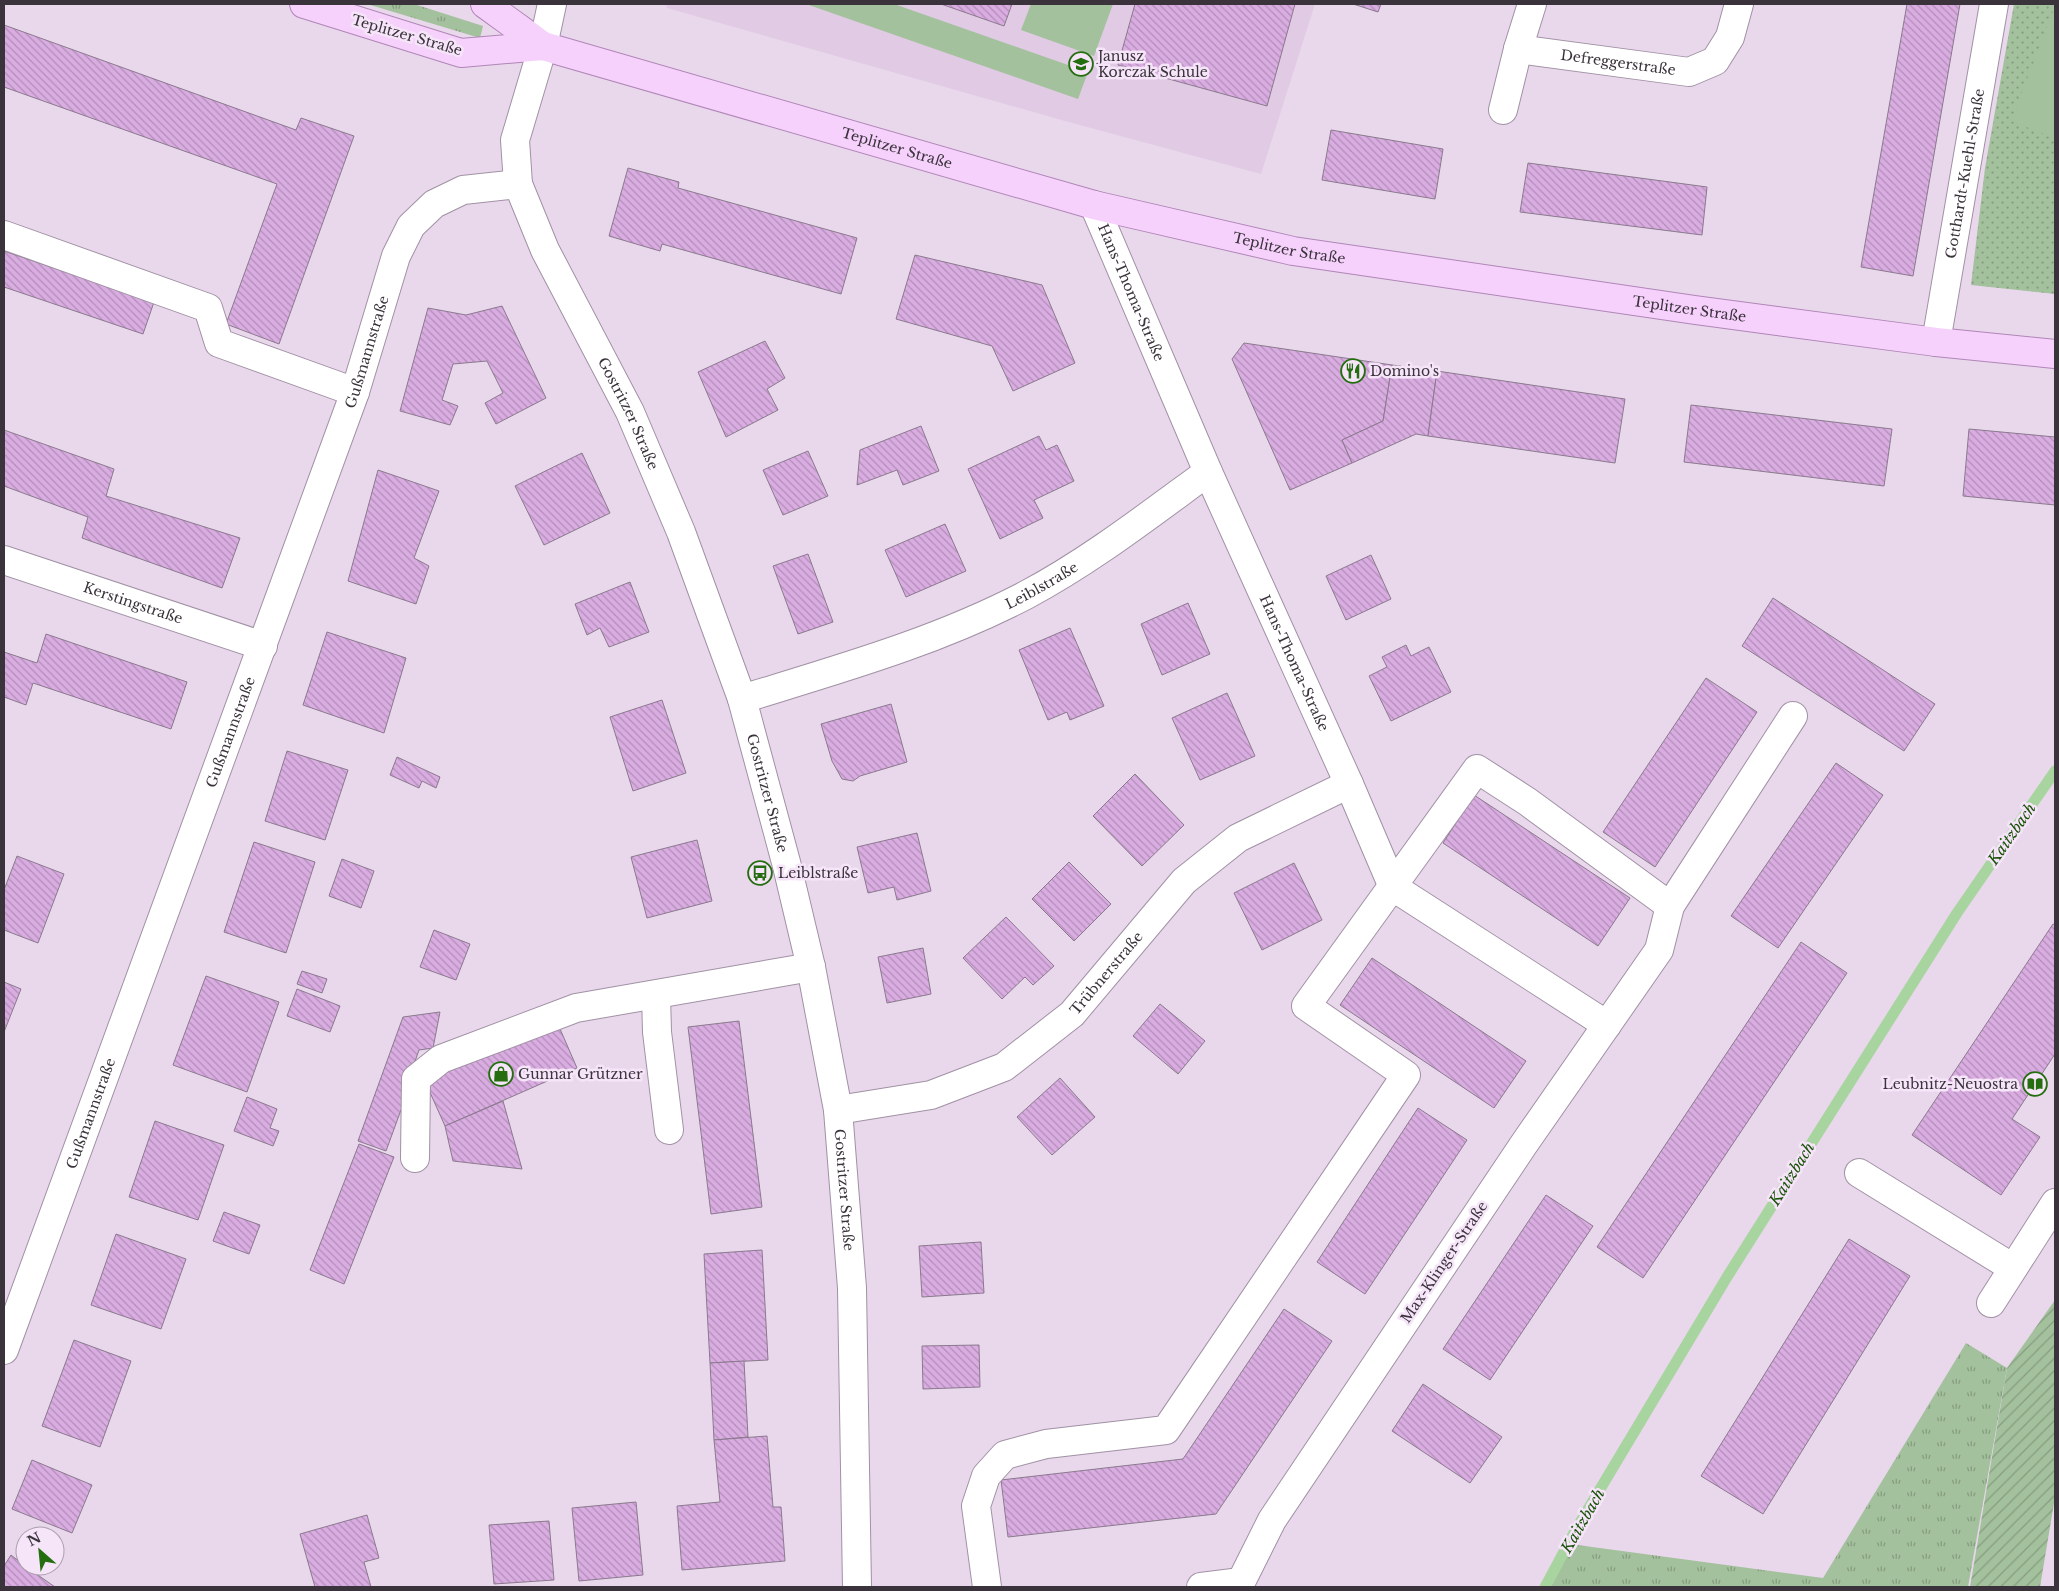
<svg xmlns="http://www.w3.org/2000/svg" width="2059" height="1591" viewBox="0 0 2059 1591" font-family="'Libre Baskerville',serif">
<defs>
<pattern id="grass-tufts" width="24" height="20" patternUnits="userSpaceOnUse" patternTransform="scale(1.25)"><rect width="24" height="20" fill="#a3c19c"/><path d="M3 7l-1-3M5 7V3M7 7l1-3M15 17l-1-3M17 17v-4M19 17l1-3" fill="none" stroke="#869d80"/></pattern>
<pattern id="park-dots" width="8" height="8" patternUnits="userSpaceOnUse" patternTransform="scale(1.25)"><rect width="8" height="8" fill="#a3c19c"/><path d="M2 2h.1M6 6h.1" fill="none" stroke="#869d80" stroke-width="1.8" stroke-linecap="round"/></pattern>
<pattern id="garden-furrows" width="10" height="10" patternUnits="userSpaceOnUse" patternTransform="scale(1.25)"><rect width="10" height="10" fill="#a3c19c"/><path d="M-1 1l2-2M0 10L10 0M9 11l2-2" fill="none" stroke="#869d80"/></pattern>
<pattern id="building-back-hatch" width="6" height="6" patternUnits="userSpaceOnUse" patternTransform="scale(1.25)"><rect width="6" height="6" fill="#daade2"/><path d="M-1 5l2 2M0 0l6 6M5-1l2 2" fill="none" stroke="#b28db8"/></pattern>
</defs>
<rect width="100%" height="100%" fill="#e9d8ec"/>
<path fill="#e0cae4" d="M666,4H1315L1261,174L1065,121L667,8Z"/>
<g fill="url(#grass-tufts)">
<path d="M367,4H414L483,26L480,38Z"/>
<path d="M1966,1343L2007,1368L1968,1587H1540L1570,1544L1823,1578Z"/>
</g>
<path fill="url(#park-dots)" d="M2014,4H2055V294L1971,285L1985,168Z"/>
<path fill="url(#garden-furrows)" d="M2055,1300V1497L2040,1587H1970L2007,1368Z"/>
<g fill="#a3c19c">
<path d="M806,4H894L1088,72L1078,99Z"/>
<path d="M1031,4H1113L1094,56L1021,30Z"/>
<path d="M2055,6V138L2011,121Z"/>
</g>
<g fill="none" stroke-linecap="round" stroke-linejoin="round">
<path stroke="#a8d59f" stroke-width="11" d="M1545,1587L1575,1531L1727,1277L1957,913L2055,771"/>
</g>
<g fill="url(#building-back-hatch)" stroke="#8a7a8d">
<path d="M941,4H1012L1004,26Z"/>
<path d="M1135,4H1295L1267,106L1118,65Z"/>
<path d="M1353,4H1381L1378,12Z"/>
<path d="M1907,4H1960L1913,276L1861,267Z"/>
<path d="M4,25L296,130L301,118L354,136L279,344L226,324L277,184L4,87Z"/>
<path d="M1331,130L1443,149L1435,199L1322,180Z"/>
<path d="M1528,163L1707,187L1702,235L1520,212Z"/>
<path d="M628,168L679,182L678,188L857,238L841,294L662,244L660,251L609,236Z"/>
<path d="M4,251L154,302L143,334L4,287Z"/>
<path d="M915,255L1042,285L1075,363L1013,391L992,346L896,319Z"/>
<path d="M502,306L546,398L496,424L485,403L503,393L487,361L453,364L442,400L458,406L450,425L400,411L428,308L466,315Z"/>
<path d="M765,341L785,378L767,389L778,410L726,437L698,372Z"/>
<path d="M1244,343L1392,365L1383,421L1342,440L1352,463L1290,490L1232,359Z"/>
<path d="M1392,365L1437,371L1428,436L1416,434L1352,463L1342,440L1383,421Z"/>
<path d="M1437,371L1625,399L1615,463L1428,436Z"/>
<path d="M1691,405L1892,429L1884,486L1684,462Z"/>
<path d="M921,426L939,471L903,485L897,470L857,485L860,450Z"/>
<path d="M1969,429L2055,437V505L1963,496Z"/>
<path d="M4,430L114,469L106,496L240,538L222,588L82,538L88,517L4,486Z"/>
<path d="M1039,436L1046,450L1057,445L1074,481L1034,500L1043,518L1000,539L968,469Z"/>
<path d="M808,451L828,496L783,515L763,470Z"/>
<path d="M582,453L610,513L544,545L515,486Z"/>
<path d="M378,470L439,491L414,558L429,566L416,604L348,581Z"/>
<path d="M945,524L966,571L906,597L885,550Z"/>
<path d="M808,554L833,622L798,634L773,566Z"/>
<path d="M1371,555L1391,599L1346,620L1326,576Z"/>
<path d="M630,582L649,632L609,647L600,628L587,635L575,604Z"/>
<path d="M1773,598L1935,704L1904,751L1742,646Z"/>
<path d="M1188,603L1210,654L1162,675L1141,624Z"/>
<path d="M1070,628L1104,706L1070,720L1067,712L1048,720L1019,650Z"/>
<path d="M327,632L406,658L384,733L303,705Z"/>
<path d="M46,634L187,682L171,729L33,683L26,705L4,697V652L37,663Z"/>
<path d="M1406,645L1411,656L1429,647L1451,692L1391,721L1369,676L1387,667L1382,657Z"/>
<path d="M1706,678L1757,712L1655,867L1603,832Z"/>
<path d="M1227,693L1255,756L1200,780L1172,718Z"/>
<path d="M662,700L686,773L633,791L610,717Z"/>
<path d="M891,704L907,762L860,776L853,781L842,779L832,761L821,724Z"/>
<path d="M287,751L348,770L325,840L265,821Z"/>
<path d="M397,757L440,777L436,788L422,781L419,788L390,775Z"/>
<path d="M1836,763L1883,795L1778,948L1731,916Z"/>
<path d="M1135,774L1184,825L1142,866L1093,816Z"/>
<path d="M1474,795L1630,898L1598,946L1443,843Z"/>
<path d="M917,833L931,891L897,900L894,887L868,893L857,847Z"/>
<path d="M697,840L712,901L647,918L631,857Z"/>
<path d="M254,842L315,862L286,953L224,932Z"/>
<path d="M17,856L64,874L38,943L4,930V890Z"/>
<path d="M342,859L374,871L361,908L329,896Z"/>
<path d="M1069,862L1111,904L1074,941L1032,899Z"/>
<path d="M1294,863L1322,920L1262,950L1234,893Z"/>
<path d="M1006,917L1054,966L1033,985L1025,977L1002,999L963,958Z"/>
<path d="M2053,924L2055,925V1054L2012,1119L2040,1137L2001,1195L1912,1135Z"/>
<path d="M434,930L470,944L456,980L420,967Z"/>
<path d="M1801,942L1847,973L1643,1278L1597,1247Z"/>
<path d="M923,948L931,994L887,1003L878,957Z"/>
<path d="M1372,958L1526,1061L1494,1108L1340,1005Z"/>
<path d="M302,971L327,979L322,993L297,984Z"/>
<path d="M206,976L279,1002L247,1092L173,1065Z"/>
<path d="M4,982L21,989L4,1032Z"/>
<path d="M297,989L340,1006L330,1032L287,1016Z"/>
<path d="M1160,1004L1205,1041L1178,1074L1133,1036Z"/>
<path d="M440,1012L433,1048L419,1050L402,1098L405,1099L386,1151L358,1141L403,1017Z"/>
<path d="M739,1021L762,1207L711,1214L688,1027Z"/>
<path d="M557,1022L577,1068L445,1126L424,1079Z"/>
<path d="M1060,1078L1095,1117L1052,1155L1017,1117Z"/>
<path d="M247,1097L277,1109L270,1128L279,1131L273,1146L234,1131Z"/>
<path d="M503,1101L522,1169L453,1161L445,1126Z"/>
<path d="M1418,1108L1467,1140L1365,1294L1317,1262Z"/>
<path d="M155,1121L224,1145L198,1220L129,1197Z"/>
<path d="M359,1144L394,1157L344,1284L310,1270Z"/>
<path d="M1546,1195L1593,1226L1490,1380L1443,1349Z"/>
<path d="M224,1212L260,1225L249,1254L213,1241Z"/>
<path d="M116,1234L186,1259L161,1329L91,1305Z"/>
<path d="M1849,1239L1910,1276L1763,1514L1701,1476Z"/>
<path d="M981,1242L984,1293L922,1297L919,1246Z"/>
<path d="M762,1250L768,1360L710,1363L704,1254Z"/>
<path d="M1284,1309L1332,1341L1216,1514L1008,1537L1001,1480L1183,1459Z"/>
<path d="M74,1340L131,1361L100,1447L42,1426Z"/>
<path d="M979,1345L980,1387L923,1389L922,1346Z"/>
<path d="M744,1361L748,1437L714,1440L710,1363Z"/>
<path d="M1423,1384L1502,1437L1470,1483L1392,1431Z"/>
<path d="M767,1436L773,1507H781L785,1561L682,1570L677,1506L720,1502L714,1440Z"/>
<path d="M32,1460L92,1485L72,1533L12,1509Z"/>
<path d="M636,1502L643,1575L579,1581L572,1508Z"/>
<path d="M367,1515L379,1558L364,1562L371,1587H315L300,1534Z"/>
<path d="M549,1521L554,1580L494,1584L489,1525Z"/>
<path d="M11,1555L25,1566L55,1587H4V1566Z"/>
</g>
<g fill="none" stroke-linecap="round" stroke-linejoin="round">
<g stroke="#a191a4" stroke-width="30">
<g id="minor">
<path id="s1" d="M552,4L543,46L515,140L518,184L545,250L630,412L681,532L742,699L787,866L811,967L838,1110L852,1288L857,1587"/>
<path id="s2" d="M1518,49L1689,72L1715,61L1730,37L1739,4"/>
<path d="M1503,110L1518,49L1532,4"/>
<path id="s3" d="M1094,205L1208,472L1349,784L1393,887L1607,1025"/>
<path d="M4,235L208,308L219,343L355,392"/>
<path id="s4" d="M1936,342L1994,4"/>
<path id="s5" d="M4,560L263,646"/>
<path id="s6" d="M742,699C839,669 936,642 1026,595C1090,561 1149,515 1208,472"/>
<path d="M1670,906L1793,716"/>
<path d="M656,995L657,1032L669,1130"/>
<path id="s7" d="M838,1110L931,1095L1004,1067L1072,1014L1184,881L1238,838L1349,784"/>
<path d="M415,1158L416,1079L441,1059L576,1008L811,967"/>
<path d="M1859,1173L2013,1268"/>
<path d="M1991,1303L2055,1203"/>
<path id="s8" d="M4,1350L355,392L396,256L411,226L434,204L463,190L518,184"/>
<path d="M987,1587L976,1506L986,1476L1005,1455L1046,1444L1166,1430L1406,1075L1306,1006L1477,769L1528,802L1670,906L1659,950L1524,1144L1272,1520L1241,1582L1201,1587"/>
</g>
</g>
<g stroke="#b086b7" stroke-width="30">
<g id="major">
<path d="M304,4L461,53L543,46"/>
<path id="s9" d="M485,4L543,46L1094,205L1293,251L1695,310L1936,342L2055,354"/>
</g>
</g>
<use href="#minor" stroke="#fff" stroke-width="28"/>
<use href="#major" stroke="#f6d1fc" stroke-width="28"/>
</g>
<defs>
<g id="school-ring" transform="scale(1.25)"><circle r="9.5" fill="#f6e5f9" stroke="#246e0f" stroke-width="1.5"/><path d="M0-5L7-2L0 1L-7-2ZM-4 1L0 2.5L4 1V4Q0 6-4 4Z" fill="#246e0f"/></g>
<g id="restaurant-ring" transform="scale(1.25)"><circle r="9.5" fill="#f6e5f9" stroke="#246e0f" stroke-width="1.5"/><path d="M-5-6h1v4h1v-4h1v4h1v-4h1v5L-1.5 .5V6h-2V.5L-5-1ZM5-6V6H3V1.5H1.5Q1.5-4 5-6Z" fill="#246e0f"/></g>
<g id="bus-ring" transform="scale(1.25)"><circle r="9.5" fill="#f6e5f9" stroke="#246e0f" stroke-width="1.5"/><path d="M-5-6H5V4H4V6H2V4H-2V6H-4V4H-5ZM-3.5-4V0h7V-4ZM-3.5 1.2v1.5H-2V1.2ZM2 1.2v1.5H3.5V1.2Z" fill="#246e0f"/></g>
<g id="shop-ring" transform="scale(1.25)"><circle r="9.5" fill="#f6e5f9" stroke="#246e0f" stroke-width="1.5"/><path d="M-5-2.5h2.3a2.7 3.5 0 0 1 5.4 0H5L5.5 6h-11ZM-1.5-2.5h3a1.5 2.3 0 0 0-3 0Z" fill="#246e0f"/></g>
<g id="library-ring" transform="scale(1.25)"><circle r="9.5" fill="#f6e5f9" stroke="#246e0f" stroke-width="1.5"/><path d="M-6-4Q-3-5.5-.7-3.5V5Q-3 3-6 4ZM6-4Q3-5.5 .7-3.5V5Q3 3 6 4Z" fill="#246e0f"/></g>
</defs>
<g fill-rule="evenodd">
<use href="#school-ring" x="1081" y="64"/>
<use href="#restaurant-ring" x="1353" y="371"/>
<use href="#bus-ring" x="760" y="873"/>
<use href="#shop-ring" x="501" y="1074"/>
<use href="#library-ring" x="2035" y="1084"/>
</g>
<g text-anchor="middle" stroke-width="5" stroke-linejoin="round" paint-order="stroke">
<g font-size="14" fill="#3a333b" stroke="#f6e5f9">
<text transform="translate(407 35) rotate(16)" y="5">Teplitzer Straße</text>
<text dy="5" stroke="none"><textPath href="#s2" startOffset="101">Defreggerstraße</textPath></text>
<text dy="5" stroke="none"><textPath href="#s9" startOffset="440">Teplitzer Straße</textPath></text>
<text dy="5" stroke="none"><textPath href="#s4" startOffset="171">Gotthardt-Kuehl-Straße</textPath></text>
<text dy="5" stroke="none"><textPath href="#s9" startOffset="845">Teplitzer Straße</textPath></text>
<text dy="5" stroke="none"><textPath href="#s3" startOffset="95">Hans-Thoma-Straße</textPath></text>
<text dy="5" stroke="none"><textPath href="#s9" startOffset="1250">Teplitzer Straße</textPath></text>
<text dy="5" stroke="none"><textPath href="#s8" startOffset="1062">Gußmannstraße</textPath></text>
<text dy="5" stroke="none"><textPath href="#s1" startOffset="440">Gostritzer Straße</textPath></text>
<text dy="5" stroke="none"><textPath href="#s6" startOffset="321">Leiblstraße</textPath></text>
<text dy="5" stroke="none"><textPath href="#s5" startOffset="136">Kerstingstraße</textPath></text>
<text dy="5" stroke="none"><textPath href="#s3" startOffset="500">Hans-Thoma-Straße</textPath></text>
<text dy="5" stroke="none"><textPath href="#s8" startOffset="658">Gußmannstraße</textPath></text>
<text dy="5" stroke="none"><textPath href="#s1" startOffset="845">Gostritzer Straße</textPath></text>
<text dy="5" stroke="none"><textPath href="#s7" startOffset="312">Trübnerstraße</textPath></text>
<text dy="5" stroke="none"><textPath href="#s8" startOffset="252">Gußmannstraße</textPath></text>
<text dy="5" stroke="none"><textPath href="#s1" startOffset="1250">Gostritzer Straße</textPath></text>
<text transform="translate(1444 1262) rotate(-56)" y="5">Max-Klinger-Straße</text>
</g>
<g font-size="14" fill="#3a333b" stroke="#f6e5f9" text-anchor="start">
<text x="1098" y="61">Janusz<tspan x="1098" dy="16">Korczak Schule</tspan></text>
<text x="1370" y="376">Domino's</text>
<text x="778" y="878">Leiblstraße</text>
<text x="518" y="1079">Gunnar Grützner</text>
<text x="2018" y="1089" text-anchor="end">Leubnitz-Neuostra</text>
</g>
<g font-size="15" font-style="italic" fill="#185207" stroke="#f6e5f9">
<text transform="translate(2012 834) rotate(-55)" y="5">Kaitzbach</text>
<text transform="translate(1792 1174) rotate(-58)" y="5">Kaitzbach</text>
<text transform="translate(1583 1521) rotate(-60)" y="5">Kaitzbach</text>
</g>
</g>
<rect width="2059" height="1591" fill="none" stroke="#3a333b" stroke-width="10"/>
<g transform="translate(40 1551) rotate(333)"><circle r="24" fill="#f6e5f9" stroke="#ab9ead"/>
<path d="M0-4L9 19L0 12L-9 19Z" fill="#246e0f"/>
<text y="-8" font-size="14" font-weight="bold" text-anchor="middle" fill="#3a333b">N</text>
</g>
</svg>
